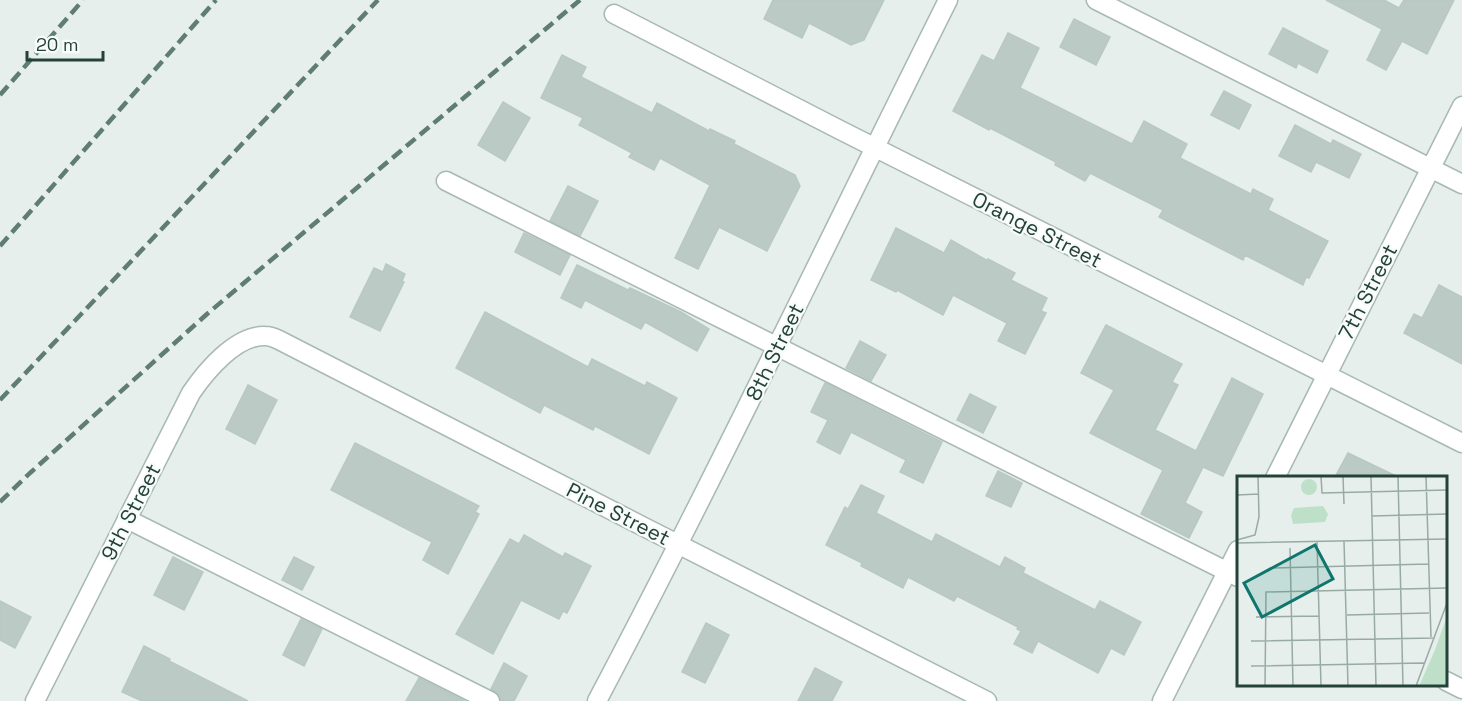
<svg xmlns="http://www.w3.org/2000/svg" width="1462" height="701" viewBox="0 0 1462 701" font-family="'Space Grotesk',sans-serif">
<rect width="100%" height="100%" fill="#e6efeb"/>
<g fill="#bbcac4" stroke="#b8c9c2" stroke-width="1.5">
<path d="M773,0H884L864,40L851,45L809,23L802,38L764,19Z"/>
<path d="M1326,0H1384L1399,8L1404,0H1454L1427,54L1402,41L1386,70L1367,60L1382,29Z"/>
<path d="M1074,19L1110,37L1096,65L1060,47Z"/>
<path d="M1283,28L1328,51L1317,73L1298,63L1296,68L1269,54Z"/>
<path d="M1008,33L1039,48L1020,88L1132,144L1144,121L1187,144L1180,158L1251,194L1253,189L1273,199L1268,210L1328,241L1309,278L1306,277L1303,285L1245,255L1243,260L1159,217L1163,210L1090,173L1085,181L1055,165L1056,162L990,128L989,130L953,111L982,55L994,61Z"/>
<path d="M562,55L586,67L581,77L652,113L657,103L709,131L710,129L735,141L734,144L795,175L800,186L767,251L719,227L698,269L675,258L710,185L660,158L654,170L629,157L632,153L579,125L583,118L541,98Z"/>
<path d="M1224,91L1251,105L1239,129L1211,115Z"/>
<path d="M503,102L530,118L505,161L478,145Z"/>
<path d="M1295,125L1331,144L1333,140L1361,154L1349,178L1316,162L1311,172L1279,156Z"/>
<path d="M568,186L598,201L580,236L550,221Z"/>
<path d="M896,228L944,253L951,240L988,261V259L1015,273L1011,280L1047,298L1041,311L1046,313L1025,354L998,341L1007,323L953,295L943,315L897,290L896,292L871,280Z"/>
<path d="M524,233L570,255L560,275L515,252Z"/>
<path d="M386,264L405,274L402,281L404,282L380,331L350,317L374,268L383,272Z"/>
<path d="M577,265L628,290L630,288L681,312L709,329L697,351L645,322L641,329L585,300L581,308L561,298Z"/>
<path d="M1439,285L1462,297V364L1404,333L1414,314L1422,318Z"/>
<path d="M485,312L588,367L592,359L645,386L647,382L677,398L649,454L595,426L593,430L544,405L540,413L456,368Z"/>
<path d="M1106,325L1182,364L1172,382L1178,385L1155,430L1196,451L1232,378L1263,394L1223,476L1203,467L1185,503L1202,512L1189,538L1141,514L1163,470L1090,433L1114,390L1081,373Z"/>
<path d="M860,341L886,355L871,381L846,368Z"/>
<path d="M825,383L942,442L923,483L900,472L906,460L851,432L840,454L817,442L828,420L811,412Z"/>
<path d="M248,385L277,400L255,444L226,429Z"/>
<path d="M970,394L996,407L983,433L957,420Z"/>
<path d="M355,443L479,506L475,512L479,514L448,574L423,560L432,542L331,490Z"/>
<path d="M1348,453L1398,477H1335Z"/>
<path d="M998,471L1022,483L1011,507L986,496Z"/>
<path d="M861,485L884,496L876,513L932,542L936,534L1000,567L1005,557L1025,568L1023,573L1095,610L1100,601L1141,622L1124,655L1111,648L1098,673L1038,641L1032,653L1014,644L1021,631L1017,629L1018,627L957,596L954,601L908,577L903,588L861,566L862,563L826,545L845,507L848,509Z"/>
<path d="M524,535L563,557L565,553L591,566L567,613L563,611L559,619L521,600L493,654L456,634L510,539L519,544Z"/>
<path d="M173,557L203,572L184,610L154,595Z"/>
<path d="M294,557L314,567L302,590L282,580Z"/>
<path d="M0,601L31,617L15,648L0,640Z"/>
<path d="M301,619L322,629L304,666L283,655Z"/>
<path d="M706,623L729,635L705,683L682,672Z"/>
<path d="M144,646L170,659L169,661L248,701H142L122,692Z"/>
<path d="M504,663L527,676L514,701H501L499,694L491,689Z"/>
<path d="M815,668L842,682L832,701H798Z"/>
<path d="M419,678L465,701H406Z"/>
</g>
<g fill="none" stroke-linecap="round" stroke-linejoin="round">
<g stroke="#a8b8b2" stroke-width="21">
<g id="minor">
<path d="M1096,0L1462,184"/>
<path d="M614,14L842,131L1462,443"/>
<path d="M446,181L1238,577"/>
<path d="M1275,478L1462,106"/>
<path d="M127,519L490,701"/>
<path d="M1446,681L1462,689"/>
<path d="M35,701L191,393C206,371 236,335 265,336C270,336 275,338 279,340L644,527L987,701"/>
<path d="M597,701C719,470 831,234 948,0"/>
<path d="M1162,701L1238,550"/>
</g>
</g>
<use href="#minor" stroke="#fff" stroke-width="18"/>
<g stroke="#5f7d75" stroke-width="4.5" stroke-dasharray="12 6" stroke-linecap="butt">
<path d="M0,95L83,0"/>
<path d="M0,246L216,0"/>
<path d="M0,400L378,0"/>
<path d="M0,502L30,473L207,314L580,0"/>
</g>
</g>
<g text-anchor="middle" stroke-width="4.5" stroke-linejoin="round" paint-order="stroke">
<g font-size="21" fill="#24423a" stroke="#f7fbf9">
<text transform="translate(1037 230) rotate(27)" y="7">Orange Street</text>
<text transform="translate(1368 292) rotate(-63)" y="7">7th Street</text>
<text transform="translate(775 352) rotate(-64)" y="7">8th Street</text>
<text transform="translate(131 512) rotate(-63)" y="7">9th Street</text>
<text transform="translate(618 514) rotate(27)" y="7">Pine Street</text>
</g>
</g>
<g transform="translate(1237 476)">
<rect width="210" height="210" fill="#e6efeb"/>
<path d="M64 11a8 8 0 1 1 16 0a8 8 0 1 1-16 0ZM86,30L91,38L88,46L56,48L54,39L57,32ZM210,140V210H182L198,174Z" fill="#bfe0c8"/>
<path fill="none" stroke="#98aaa4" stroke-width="1.5" d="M84,0L85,17L210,14M106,0L107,28M134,0L139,210M161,0L166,210M189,0L194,161M0,19L22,18M135,40L210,38M0,64L18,59L22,41L21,0M107,65L111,210M80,66L84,210M0,67L210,63M53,72L56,210M37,92L191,88M110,139L192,137M19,141L82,140M14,165L198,162M14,190L187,187M28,210L29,116L210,112M179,210L210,127"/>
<path fill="#0f766e" fill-opacity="0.15" stroke="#0f766e" stroke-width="3" d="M78,69L96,103L25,141L7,107Z"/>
<rect width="210" height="210" fill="none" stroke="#24423a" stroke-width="3"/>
</g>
<path d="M27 51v9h76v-9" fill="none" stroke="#24423a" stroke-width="3"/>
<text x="36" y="51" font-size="18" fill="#24423a" stroke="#f7fbf9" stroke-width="4.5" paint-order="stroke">20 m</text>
</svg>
